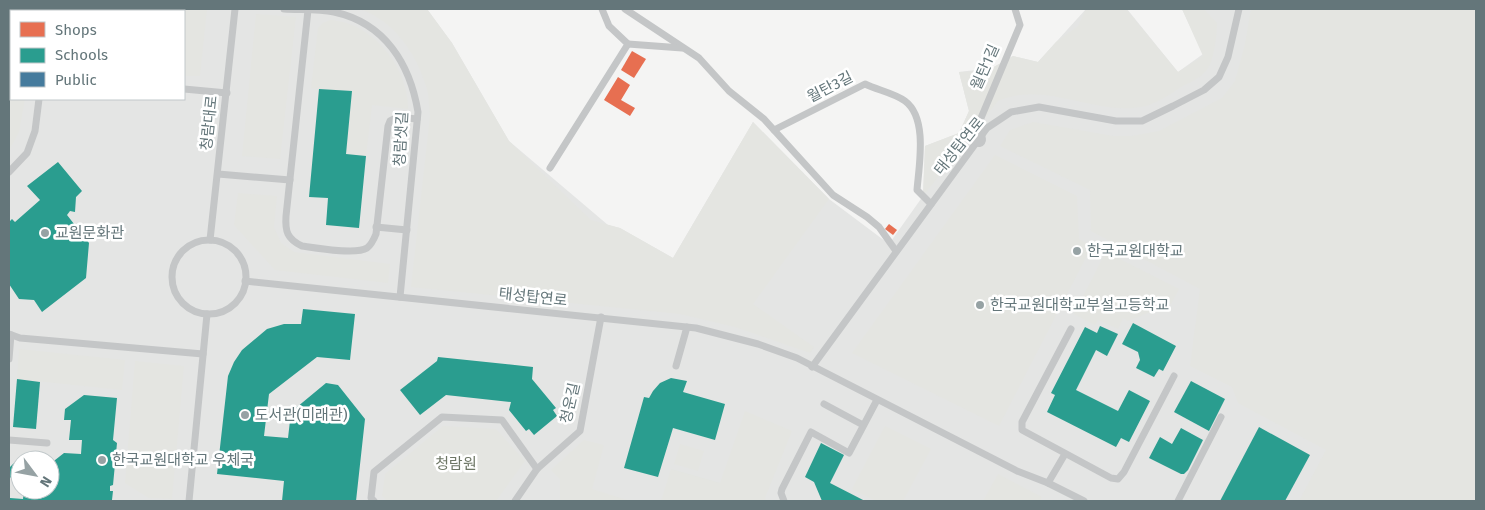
<svg xmlns="http://www.w3.org/2000/svg" width="1485" height="510" viewBox="0 0 1485 510" font-family="'Fira Sans','Noto Sans KR',sans-serif">
<rect width="100%" height="100%" fill="#f4f4f3"/>
<path fill="#e4e5e4" fill-rule="evenodd" d="M9,9H427L452,43L509,141L608,225L620,228L673,258L753,122L829,199L889,244L923,196L925,146L959,133L969,111L959,72L992,68L1013,56L1038,62L1086,9H1127L1178,72L1203,54L1182,9H1476V501H9ZM11,11H184V99H11ZM20,460H50V490H20Z"/>
<g fill="#e4e5e1">
<path d="M159,9H207L200,76H184V11H159Z"/>
<path d="M360,9H427L452,43L509,141L591,220L620,228L673,258L753,122L829,199L753,304L814,347L810,353L735,327L680,314L411,287L430,116C429,107 429,97 427,89C417,55 395,21 360,9Z"/>
<path d="M1086,9H1126L1178,72L1203,56L1182,9H1204L1217,23C1217,34 1214,66 1204,73C1198,79 1189,83 1181,87C1171,94 1153,106 1140,107C1092,115 1046,80 998,101L923,196L925,146L959,133L969,111L959,72L987,71L1013,56L1038,62L1056,42L1078,26Z"/>
<path d="M1251,9H1476V501H1299L1326,450L1238,403L1232,387L1190,366L1200,289L1091,231L1090,190L1000,146L1010,130L1033,122L1113,136H1132L1159,131L1222,98L1235,81L1245,44Z"/>
<path d="M256,14L296,17L280,159L242,156Z"/>
<path d="M330,20C372,22 409,68 408,109L372,105L366,156L346,154L352,92L311,88L318,28L323,23Z"/>
<path d="M9,85L11,86V99H25L19,132L9,150Z"/>
<path d="M995,155L1077,196L1079,239L1092,246L999,426L852,353Z"/>
<path d="M238,193L277,196L274,227L281,243L294,252L390,264L388,283L275,270L234,225Z"/>
<path d="M1106,252L1179,289L1171,304L1128,321L1123,318L1118,329L1098,320L1095,325L1074,314Z"/>
<path d="M19,349L125,360L122,390L17,379Z"/>
<path d="M135,361L184,366L172,499L149,498L125,483Z"/>
<path d="M745,411L792,431L765,498L766,501H661L671,469L720,483Z"/>
<path d="M443,426L496,429L525,461L496,501H387L382,496L385,474Z"/>
<path d="M885,426L931,449L903,501H876L852,489Z"/>
<path d="M584,440L604,445L592,489L630,501H560V479L551,470Z"/>
<path d="M680,444L704,451L698,471L674,464Z"/>
<path d="M998,474L1042,497L1040,501H983Z"/>
</g>
<g fill="#e76f51">
<path d="M632,51L646,59L634,78L621,70Z"/>
<path d="M618,77L630,85L621,100L635,108L630,116L604,100Z"/>
<path d="M889,224L897,230L893,235L885,229Z"/>
</g>
<g fill="#2a9d8f">
<path d="M319,89L352,91L346,154L366,156L359,228L326,225L328,198L309,197Z"/>
<path d="M58,162L82,191L76,197L75,212L70,211L67,215L89,243L86,278L42,312L34,300L19,299L9,284V222L12,219L15,222L40,200L27,186Z"/>
<path d="M303,309L355,314L350,360L317,357L269,394L264,436L288,438L291,412L326,383L338,385L365,419L356,501H282L284,481L217,474L228,376L234,362L242,350L267,329L284,324H301Z"/>
<path d="M1133,323L1176,346L1163,371L1159,369L1154,377L1136,368L1140,360L1138,352L1122,344Z"/>
<path d="M1100,326L1118,334L1107,356L1096,350L1076,390L1118,411L1129,390L1150,401L1129,442L1121,438L1116,447L1047,412L1055,395L1051,393L1085,327L1097,333Z"/>
<path d="M438,357L533,367L532,379L556,408L553,410L557,416L534,435L529,429L526,431L509,410L511,402L446,395L420,415L400,390L437,361Z"/>
<path d="M671,378L687,381L683,392L725,404L715,440L673,428L658,477L624,468L644,397L649,398L653,391L660,383Z"/>
<path d="M17,379L40,382L36,429L13,427Z"/>
<path d="M1191,381L1225,399L1209,431L1174,412Z"/>
<path d="M84,395L117,398L113,440L117,443L113,485L110,486V491H113L112,500H104V501H10V498L23,499L24,490H50V464L64,453L81,454L82,440H69L71,420H64L65,409Z"/>
<path d="M1259,427L1310,455L1285,501H1220Z"/>
<path d="M1181,428L1203,440L1188,470L1184,474H1181L1149,458L1160,437L1172,444Z"/>
<path d="M821,443L844,455L830,483L865,501H822L814,482L805,477Z"/>
<path d="M14,463L19,469L9,479V468Z"/>
</g>
<rect fill="#457b9d" x="32" y="9" width="81" height="2"/>
<g fill="none" stroke-linecap="round" stroke-linejoin="round">
<g stroke="#c4c6c7" stroke-width="7">
<path d="M284,9C300,10 318,9 334,12C385,23 410,64 418,112L400,297"/>
<path d="M625,9L699,58L729,91L764,119L833,195L867,217L879,227L896,251"/>
<path d="M308,10L286,216C285,231 287,239 302,246C316,248 356,255 367,248C371,245 374,239 376,234L388,126L390,121L398,117L417,119"/>
<path d="M149,11L150,9"/>
<path d="M628,44L682,48"/>
<path d="M184,89L227,93"/>
<path d="M774,130L865,84C877,90 894,93 905,101C928,118 919,165 917,190L931,204"/>
<path d="M978,134L981,118L1020,25L1015,9"/>
<path d="M550,168L628,44L609,26L602,9"/>
<path d="M9,172L27,153L35,131L39,99"/>
<path d="M218,174L290,180"/>
<path d="M376,227L407,230"/>
<circle cx="209" cy="277" r="37"/>
<path d="M210,240L235,9"/>
<path d="M245,281L696,328L758,344L797,358L1017,471L1048,483L1084,501"/>
<path d="M1071,329L1022,422V430L1111,478L1118,479L1124,472L1174,376"/>
<path d="M9,334L20,338L203,354"/>
<path d="M9,359L11,335"/>
<path d="M676,366L687,327"/>
<path d="M812,367L987,128L1011,112L1039,107L1116,121H1142L1173,106L1204,90L1219,77L1228,57L1239,9"/>
<path d="M824,404L863,425"/>
<path d="M9,440L47,443"/>
<path d="M1048,483L1065,454"/>
<path d="M189,501L207,314"/>
<path d="M374,501L371,498L374,472L442,417L502,420L537,469"/>
<path d="M515,501L537,469L580,431L601,317"/>
<path d="M784,501L781,493L782,489L811,432L849,453L877,400"/>
<path d="M1178,501L1221,417"/>
</g>
<path stroke="#c4c6c7" stroke-width="14" d="M978,134L979,140"/>
</g>
<g fill="#96a2a4" stroke="#fff" stroke-width="2">
<circle cx="45" cy="233" r="5"/>
<circle cx="1077" cy="251" r="5"/>
<circle cx="980" cy="305" r="5"/>
<circle cx="245" cy="415" r="5"/>
<circle cx="102" cy="460" r="5"/>
</g>
<g text-anchor="middle" stroke-width="5" stroke-linejoin="round" paint-order="stroke">
<g font-size="15" fill="#64767a" stroke="#fff">
<text transform="translate(985 67) rotate(-66)" y="5">월탄1길</text>
<text transform="translate(830 87) rotate(-27)" y="5">월탄3길</text>
<text transform="translate(209 123) rotate(-84)" y="5">청람대로</text>
<text transform="translate(401 139) rotate(-87)" y="5">청람샛길</text>
<text transform="translate(959 146) rotate(-51)" y="5">태성탑연로</text>
<text transform="translate(533 297) rotate(6)" y="5">태성탑연로</text>
<text transform="translate(570 403) rotate(-77)" y="5">청운길</text>
</g>
<g font-size="15" fill="#64767a" stroke="#fff" text-anchor="start">
<text x="55" y="238">교원문화관</text>
<text x="1087" y="256">한국교원대학교</text>
<text x="990" y="310">한국교원대학교부설고등학교</text>
<text x="255" y="420">도서관(미래관)</text>
<text x="112" y="465">한국교원대학교 우체국</text>
</g>
<g font-size="15" fill="#6e7766" stroke="#fff">
<text x="456" y="469">청람원</text>
</g>
</g>
<rect width="1485" height="510" fill="none" stroke="#64767a" stroke-width="20"/>
<rect x="10" y="10" width="175" height="90" fill="#ffffff" stroke="#c1c8ca"/>
<rect x="20" y="22" width="25" height="15" fill="#e76f51" stroke="#c1c8ca"/>
<text x="55" y="35" font-size="15" fill="#64767a">Shops</text>
<rect x="20" y="48" width="25" height="15" fill="#2a9d8f" stroke="#c1c8ca"/>
<text x="55" y="60" font-size="15" fill="#64767a">Schools</text>
<rect x="20" y="72" width="25" height="15" fill="#457b9d" stroke="#c1c8ca"/>
<text x="55" y="85" font-size="15" fill="#64767a">Public</text>
<g transform="translate(35 475) rotate(122)"><circle r="24" fill="#ffffff" stroke="#c1c8ca"/>
<path d="M0-4L9 19L0 12L-9 19Z" fill="#96a2a4"/>
<text y="-8" font-size="14" font-weight="bold" text-anchor="middle" fill="#64767a">N</text>
</g>
</svg>
